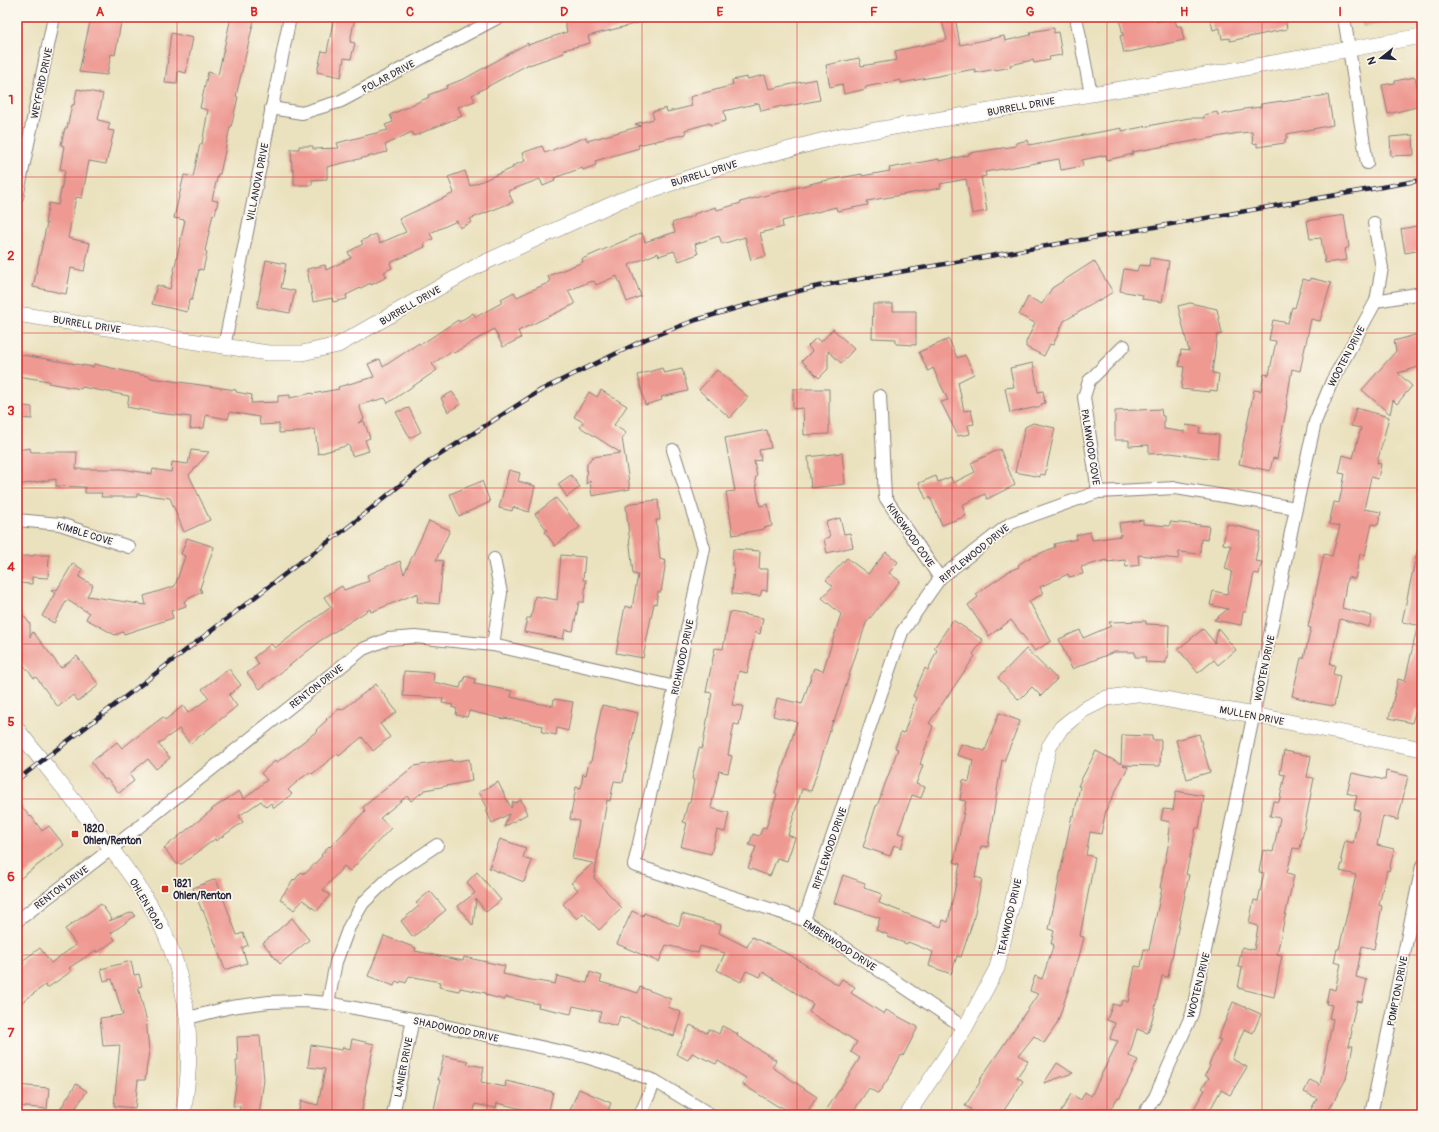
<svg xmlns="http://www.w3.org/2000/svg" width="1439" height="1132" viewBox="0 0 1439 1132" font-family="Pangolin,sans-serif">
<rect width="100%" height="100%" fill="#fbf7ec"/>
<filter id="ink" filterUnits="userSpaceOnUse"><feTurbulence type="fractalNoise" baseFrequency=".025" numOctaves="2"/><feDisplacementMap in="SourceGraphic" scale="8" xChannelSelector="R" yChannelSelector="G"/><feConvolveMatrix kernelMatrix="1 2 1 2 8 2 1 2 1" color-interpolation-filters="sRGB"/></filter>
<filter id="wash" filterUnits="userSpaceOnUse"><feTurbulence type="fractalNoise" baseFrequency=".012" numOctaves="4" result="noise"/><feDisplacementMap in="SourceGraphic" scale="16" xChannelSelector="R" yChannelSelector="G"/><feGaussianBlur stdDeviation="0.9" result="paint"/><feColorMatrix in="noise" values="0 0 0 0 0 0 0 0 0 0 0 0 0 0 0 0 0 1.4 0 .05"/><feComposite in="paint" operator="in"/></filter>
<g filter="url(#wash)">
<rect width="100%" height="100%" fill="#eae1be"/>
<path fill="#afc66b" stroke="#687453" d="M1362,17H1416L1363,26Z"/>
<g id="blocks">
<g fill="#ee9992">
<path d="M91,17H122L115,55L111,54L107,75L79,72Z"/>
<path d="M231,17H253L252,20H254L236,96L238,97L231,127H230L220,174H218L212,200L218,201L215,215L213,214L205,251L207,252L203,270L199,269L192,300H189L187,312L152,304L157,285L170,289L185,220L174,218L184,175L193,177L200,144H202L208,110L200,108L208,72L218,75Z"/>
<path d="M334,17H355L350,42L355,43L351,59L344,58L341,77L317,72L322,51L327,52Z"/>
<path d="M572,17H646V21L588,36L590,43L563,50L564,53L529,65V64L472,95L475,101L458,107L462,116L414,136L412,132L385,145L387,152L327,167V179L312,180V185H294V170H292L291,149H299V146H313V149L339,148L337,143L388,130L385,125L393,122L390,115L429,97L428,95L447,88L446,86L466,78L528,43V45L567,32L564,19Z"/>
<path d="M941,17H955L960,45L1004,36L1005,41L1031,35L1030,32L1054,28V33L1058,32L1062,55L1049,57L1050,60L1034,63L1033,60L1010,65L1011,67L996,70V69L975,73V69L901,83V80L865,87L866,89L844,94L842,84L830,87L826,65L859,58L861,66L897,60L895,51L947,40Z"/>
<path d="M1143,17H1155L1156,22L1174,18L1177,26H1181L1184,40L1124,53L1120,36L1123,35L1120,22Z"/>
<path d="M1210,17H1285L1287,29L1230,41V38L1222,39L1220,28L1213,30Z"/>
<path d="M171,33L193,38L186,73L178,71L177,84L165,83Z"/>
<path d="M765,75L769,89L816,79L820,100L783,107L782,106L761,111L759,103L724,111L726,121L710,125V123L685,130L686,134L638,145L639,148L595,161L596,165L583,170L582,168L554,178L555,181L543,186L540,179L508,191L513,202L470,219L472,222L460,228L457,221L430,233L433,239L424,243L425,247L390,263L392,268L384,272L387,277L371,285V283L346,295L347,299L333,302L332,298L313,302L307,269L325,265L326,270L351,258L348,252L363,244L361,241L376,234L380,243L406,232L399,219L454,193L448,177L465,171L470,186L513,168L512,166L525,161L522,153L542,146L545,153L586,137L587,141L641,126L635,124L654,119L652,112L666,108L667,112L692,106L690,97L733,85L732,80L747,77V79Z"/>
<path d="M1415,77L1421,106L1388,114L1382,85L1395,83V81Z"/>
<path d="M77,89L103,94L98,120L110,123L108,130L114,131L106,164L89,161L82,198L76,197L68,238L90,243L84,271L71,268L66,294L33,287L45,232L47,223H45L49,203L58,205L65,170L60,169L64,146L61,145L65,128H67L72,105H74Z"/>
<path d="M1328,95L1333,125L1287,134V138L1285,139V143L1257,147V143L1253,144L1252,132L1239,133L1132,152L1133,154L1107,160L1106,155L1082,160L1083,166L1061,170L1059,159L985,172L986,176L981,177L987,211L972,214L966,179L940,184L941,188L867,201L868,205L837,211L836,207L782,221L783,227L760,233L766,256L751,260L745,237L722,244L719,236L695,244L698,254L679,261L674,251L659,256L658,253L629,265L641,296L627,302L617,276L596,285L594,281L591,282V281L568,291L575,304L518,331L521,338L503,347L494,329L454,353L452,351L432,364L437,370L388,403L385,398L359,405L364,419L358,423L364,421L370,438L365,440L369,451L352,456L349,445L318,454L315,429L299,432L279,433V424L260,425L259,417L230,412L228,419L206,415L204,428L190,429L191,417L158,413L127,407L129,396L82,387L81,389L48,383L49,381L17,376V354L93,367L94,364L151,377V378L236,390V392L252,395L251,403L278,402V396L290,395V398L312,393V394L339,389L338,387L374,377L368,364L380,359L383,367L419,343L420,345L458,320L459,322L473,313L476,317L503,302L501,299L514,292L517,297L550,282L548,276L583,262L582,259L642,233L645,242L675,232L672,223L694,216V214L716,207L717,210L741,203L740,202L818,182L862,174V176L890,171L889,168L939,159V161L969,155V153L1016,146V143L1028,140L1029,145L1122,128V131L1189,118H1204V115L1217,112L1218,115L1244,110V109L1261,107V104L1282,101V102Z"/>
<path d="M1413,135L1414,155L1391,156L1390,137Z"/>
<path d="M1344,215L1349,247L1345,249L1347,260L1325,263L1321,238L1310,239L1307,221Z"/>
<path d="M1422,225V250L1405,253L1401,229Z"/>
<path d="M1150,258L1169,261L1162,302L1142,299L1143,295L1120,291L1124,269L1137,271L1139,265L1149,266Z"/>
<path d="M266,260L286,264L281,288L295,291L290,313L257,307Z"/>
<path d="M1094,261L1113,292L1064,321L1053,345L1050,344L1044,356L1026,347V342L1035,323L1019,315L1028,297L1042,304L1052,288Z"/>
<path d="M1310,278L1331,283L1320,321L1311,319L1300,371L1292,369L1286,405H1287L1277,459L1273,458L1270,471L1239,464L1254,390L1261,391L1264,374L1269,375L1276,341L1269,340L1273,320L1288,323L1292,307L1295,308L1303,279L1310,281Z"/>
<path d="M1190,303L1217,309L1222,334L1217,335L1212,373L1219,374L1217,391L1210,390V392L1181,389L1184,367L1179,366L1181,350L1189,351L1178,306Z"/>
<path d="M873,304H893V311H916V345L896,344V339L872,338Z"/>
<path d="M833,329L854,349L841,363L828,351V369L819,378L802,361L812,351L808,346L816,338L821,342Z"/>
<path d="M1422,333V366L1398,373L1412,386L1397,404L1393,400L1390,414L1362,390L1396,351L1394,341Z"/>
<path d="M949,339L957,358L965,355L974,374L958,382L964,411L971,410L974,424L968,425L970,434L958,436L941,402L948,400L933,368L928,371L919,352Z"/>
<path d="M1033,363L1038,392L1043,391L1045,403L1041,404L1042,406L1010,413L1005,388L1014,387L1010,368Z"/>
<path d="M662,368L664,373L682,369L688,391L661,397L662,400L645,405L638,375Z"/>
<path d="M717,370L748,397L730,418L699,390Z"/>
<path d="M793,389H829V434L804,435L803,408L793,409Z"/>
<path d="M601,390L627,406L614,425L626,433L622,438L630,489L592,496L590,481L586,484L587,464L592,457L621,453L580,427L583,422L574,417L589,392L597,397Z"/>
<path d="M452,392L461,404L448,412L441,398Z"/>
<path d="M17,405L32,407V419L17,418Z"/>
<path d="M409,408L421,432L410,438L396,412Z"/>
<path d="M1356,408L1389,417L1377,463L1381,464L1378,479L1371,477L1364,509L1381,512L1378,525L1372,524L1365,555L1360,554L1355,579L1348,577L1347,579L1342,608L1372,616L1369,627L1340,619L1330,664L1335,665L1333,674L1340,676L1334,706L1316,703L1292,696L1301,658H1304L1311,628L1308,627L1324,554L1332,556L1335,545L1340,526L1329,524L1334,502L1339,503L1345,474L1339,473L1343,455L1353,458L1361,428L1351,426Z"/>
<path d="M1161,409L1162,416H1164V429L1185,432L1186,425L1200,427L1199,433L1219,435L1217,459L1170,453L1149,454V445L1129,446V440H1115V411Z"/>
<path d="M1033,423L1055,428L1045,475L1040,474V477L1015,472L1025,427Z"/>
<path d="M767,430L771,448L759,450L761,460L754,461L757,477L755,478L760,506L768,504L772,526L764,528V529L733,535L726,492L735,491L725,438Z"/>
<path d="M30,448L31,452H77L76,469H122L152,474L153,469L171,472L172,462L188,464L191,450L209,452L189,475L210,520L184,532L170,498L137,494V497H101L102,493H85V487L56,486V479L17,485V450Z"/>
<path d="M1000,449L1015,485L987,499L985,494L962,505L966,516L942,525L930,497L926,499L919,483L936,476L938,482L951,477L953,483L975,472L971,463Z"/>
<path d="M842,453L845,484L811,488L808,457Z"/>
<path d="M509,470L520,473L518,481L535,486L529,512L513,507L512,511L499,508Z"/>
<path d="M571,475L580,487L567,497L558,484Z"/>
<path d="M482,481L490,502L459,516L450,494Z"/>
<path d="M556,498L580,527L555,546L545,532L547,530L535,514Z"/>
<path d="M658,500L660,520H656L660,559L666,561L661,592H658L656,604L654,603L643,658L616,653L625,606L632,608L638,575L633,574L626,506L632,503Z"/>
<path d="M840,518L844,534L850,533L853,547L827,553L824,539L830,537L826,522Z"/>
<path d="M1143,520V524L1170,526V522L1209,526L1207,540L1201,539L1200,554L1179,552L1178,559L1138,555L1139,565L1126,567L1125,560L1107,562V560L1081,567L1083,574L1069,577L1068,574L1040,587L1043,594L1029,601L1051,641L1035,651L1011,620L989,636L968,605L978,597L976,594L1007,573V572L1019,567L1018,565L1027,559L1055,547L1054,544L1077,539L1076,535L1090,532L1092,540L1121,536L1119,523Z"/>
<path d="M429,521L450,530L436,560L443,561L439,604L417,602L418,593L371,612L370,609L318,642V643L260,689L247,673L259,664L254,657L271,644L275,648L331,607L324,597L342,586L344,590L369,581L367,575L400,561L404,574Z"/>
<path d="M1227,524L1261,532L1255,561L1262,562L1259,574L1254,573L1246,612H1243L1241,625L1214,620L1228,609L1210,605L1213,591L1227,594L1232,571L1225,569L1231,546L1223,544Z"/>
<path d="M187,538L214,547L200,588L202,592L184,601L186,606L171,611L173,618L124,634L123,632L115,635L86,619L89,613L67,600L54,623L42,616L55,593L51,591L52,589L57,590L73,563L83,570L79,577L93,585L87,596L146,605L144,596L175,586L185,556L181,554Z"/>
<path d="M733,549L760,551L759,569H768L767,591L762,590L760,596L732,594L734,565H732Z"/>
<path d="M1417,551L1422,552V626L1402,622Z"/>
<path d="M886,552L898,562L889,573L900,581L866,623L834,722L833,721L811,791L802,789L788,835L795,838L787,861L777,858L770,876L748,868L756,847L749,845L753,834L759,836L763,827L766,828L777,794L775,793L797,722L773,716L777,698L802,704L814,668L823,671L841,614L822,598L833,586L826,580L847,558L868,574Z"/>
<path d="M33,555H49L48,578L32,577V584L17,583V556H33Z"/>
<path d="M561,555L585,557L583,580H586L584,602H579L573,631L565,630L563,639L524,632L527,618H531L535,596L557,600Z"/>
<path d="M17,607L30,624V637L33,632L61,668L77,656L99,685L78,701L73,695L58,707L36,677L34,678L17,657Z"/>
<path d="M730,612L763,618L760,634L755,632L747,673L739,671L732,705L743,706L739,725L734,724L728,755L732,756L728,773L719,771L711,808L729,813L725,832L717,830L711,854L681,847L687,823L683,822L688,803H690L694,780L692,779L699,748L702,749L712,693L706,692L715,648L723,649Z"/>
<path d="M953,620L983,640L973,654L975,656L929,723L933,726L920,764L923,765L916,784L925,787L921,798L912,795L898,833L905,835L901,848L894,845L890,856L863,847L876,806H877L898,749L895,748L901,732L904,733L916,698L913,696L925,668L928,670L937,650L934,648Z"/>
<path d="M1146,621V624L1169,625L1168,658H1166V663L1145,662L1146,657H1135V652H1114L1072,669L1059,639L1080,630L1083,638L1111,626L1109,622Z"/>
<path d="M1218,628L1236,650L1218,665L1214,660L1198,673L1178,649L1203,629L1215,643Z"/>
<path d="M1417,628L1422,629V710L1416,709L1412,723L1389,718L1398,679L1405,681Z"/>
<path d="M1026,649L1057,679L1041,696L1032,687L1019,700L998,678Z"/>
<path d="M229,669L241,685L229,695L237,706L190,744L179,729L158,744L170,758L156,769L148,759L129,774L134,781L119,793L107,779L105,780L91,762L117,742L122,748L163,717L165,720L183,706L188,713L209,698L202,689Z"/>
<path d="M404,671L434,673L433,682L460,688L462,681H464L465,676L475,679L474,684L512,691L511,697L536,703L553,706L554,699L573,702L568,731L557,728L556,735L542,732L543,726L504,718V719L469,711L467,717L456,715L457,709L452,707L453,705L442,703L443,698L403,696Z"/>
<path d="M376,684L397,712L380,724L390,737L373,751L362,737L339,756L337,754L312,774L310,772L299,780L288,790L292,794L274,808L271,803L266,807L261,801L239,816L243,822L216,841L215,839L182,864H177L164,848L212,810V809L239,791L244,799L267,780L261,773L275,761L276,763L317,731L316,730L327,720L326,719L339,709L341,710L346,707Z"/>
<path d="M602,705L638,713L623,782L614,781L610,801L607,800L594,878L622,908L599,930L583,913L577,919L563,904L578,890L571,883L593,863L572,859L579,821L570,819L576,787L581,788L583,774L586,775L589,762H591Z"/>
<path d="M999,713L1020,721L1004,761L1002,760L988,847L981,846L975,877L982,879L973,921L961,957L957,956L951,974L929,966L933,952L908,942L907,944L888,937L889,935L876,930L880,918L834,903L843,875L865,883L864,888L882,894L879,903L941,927L943,920L948,922L960,864L954,862L966,801L960,800L963,780L969,782L973,760L957,755L961,744L985,751Z"/>
<path d="M1199,734L1210,772L1187,779L1176,740Z"/>
<path d="M1122,735L1152,736V740H1161L1160,766L1123,765L1128,767L1106,810L1101,834L1090,832L1086,855L1095,857L1080,936L1084,937L1079,957L1057,1024L1044,1043L1034,1036L1019,1055L1028,1061L1017,1077L1023,1081L1001,1115H968L971,1109L965,1106L980,1082L979,1081L1038,994L1030,991L1035,976L1042,979L1054,944H1051L1054,931L1049,929L1072,815L1074,816L1080,786H1078L1096,751L1121,764Z"/>
<path d="M1284,751L1311,756L1307,777L1314,778L1300,849L1293,848L1287,873L1294,875L1277,954L1282,955L1274,997L1238,988L1242,968L1238,967L1242,947L1254,950L1258,926L1249,923L1254,900L1258,901L1264,873L1259,872L1263,850L1273,852L1280,818L1270,816L1273,801L1279,802L1285,775L1280,774Z"/>
<path d="M469,759L472,781L425,790L411,801L407,796L380,818L391,828L350,871L344,866L323,890L330,895L317,911L303,900L294,910L280,899L294,879L295,880L301,872L303,874L304,872L306,873L322,856L321,855L329,846L330,847L365,811L363,807L414,766L452,760V762Z"/>
<path d="M1386,771L1408,776L1398,820L1383,816L1377,845L1394,849L1389,871L1387,870L1379,905L1382,906L1374,949L1362,946L1356,977L1367,980L1362,1002L1357,1001L1350,1030L1352,1031L1349,1046H1353L1346,1079L1326,1115H1308L1317,1098L1304,1092L1310,1080L1320,1085L1333,1019L1329,1018L1332,1005L1326,1004L1329,988L1335,990L1341,964L1334,962L1337,949H1339L1356,875L1340,871L1343,860L1341,859L1345,841L1353,843L1360,811L1354,809L1357,796L1347,793L1352,773L1385,780Z"/>
<path d="M498,782L511,808L513,801L515,803L521,800L527,814L504,827L509,814L492,823L486,810L488,809L479,792Z"/>
<path d="M1176,791L1204,796L1199,828H1196L1186,874L1189,875L1168,977L1162,976L1154,1013L1148,1033L1137,1029L1129,1056L1138,1060L1120,1097H1118L1107,1115H1059L1071,1094L1081,1100L1085,1092L1091,1096L1118,1041L1110,1039L1115,1023L1107,1020L1113,1004L1120,1006L1123,1000L1128,1002L1135,966L1141,967L1144,949L1149,950L1162,888H1160L1170,836L1168,835L1170,822L1161,820L1163,809L1173,810Z"/>
<path d="M17,801L30,817L31,816L42,831L49,826L64,845L17,881Z"/>
<path d="M500,839L526,848L523,858L532,861L524,882L489,868Z"/>
<path d="M477,872L501,900L486,912L476,899L473,926L458,906L475,893L467,882Z"/>
<path d="M216,879L237,935L243,933L248,945L242,948L247,963L225,970L203,910L202,911L193,888Z"/>
<path d="M430,891L446,910L413,937L401,921L419,906L416,903Z"/>
<path d="M101,904L112,919L109,921L133,912L135,916L111,933L115,940L97,953L96,950L69,968L72,971L47,988L45,985L17,1006V968L24,963L22,961L40,948L51,963L76,945L65,929Z"/>
<path d="M632,911L643,916L644,913L654,917L655,916L679,926L682,914L721,925L719,933L747,947L752,937L790,955L838,985L842,979L855,987L851,993L884,1014L886,1010L918,1027L903,1056L901,1055L890,1076L878,1094L869,1088L851,1115H823L860,1058L851,1052L857,1042L809,1012L813,1004L763,972L760,977L746,971L741,982L717,970L725,953L700,946L698,953L666,945L659,962L617,944Z"/>
<path d="M292,918L309,940L280,964L263,943Z"/>
<path d="M384,936L416,948L415,951L463,961L464,957L505,966L503,974L531,980L555,984L557,976L587,983L590,972L602,976L600,982L638,993L640,987L671,999L668,1007L681,1012L674,1036L620,1016L617,1026L598,1021L601,1012L573,1006L571,1014L538,1007L539,1004L506,997L505,1000L486,995V993L460,988L459,991L439,987L440,982L409,976L406,983L401,981L400,983L396,981L394,986L368,976Z"/>
<path d="M131,961L134,975L139,974L142,986L138,987L146,1018L149,1051L145,1080H138L135,1108L114,1106L120,1045L103,1046L100,1018L123,1015L112,979L104,981L101,969Z"/>
<path d="M1233,1002L1261,1014L1253,1033L1244,1029L1232,1059L1247,1067L1230,1095L1221,1090L1207,1115H1190L1205,1090L1202,1088L1209,1078L1205,1075L1210,1066L1209,1064L1221,1040L1218,1039Z"/>
<path d="M690,1025L707,1033L709,1029L719,1034L722,1026L738,1034L737,1036L776,1060L772,1067L817,1097L805,1115H794L780,1106L779,1107L742,1084L746,1078L718,1061L716,1064L692,1053L688,1060L676,1054Z"/>
<path d="M260,1036L264,1080L259,1115H239L240,1106H233L237,1077L236,1061H238L237,1037Z"/>
<path d="M352,1039L374,1044L365,1088L366,1089L361,1115H298L301,1101L318,1105L325,1069L308,1067L311,1045L342,1050L343,1047L350,1049Z"/>
<path d="M444,1056L468,1061L467,1064L484,1067L481,1082L505,1087L506,1081L553,1092L548,1115L497,1103L496,1108L475,1104L474,1113L462,1112V1115H433L440,1080H438Z"/>
<path d="M1057,1063L1073,1073L1044,1083Z"/>
<path d="M76,1084L87,1091L73,1112L59,1111Z"/>
<path d="M17,1085L49,1088L47,1109L17,1106Z"/>
<path d="M579,1089L611,1103L606,1115H568Z"/>
</g>
</g>
</g>
<g filter="url(#ink)">
<use href="#blocks" fill-opacity="0" stroke="#86827c" stroke-width="1"/>
<g fill="none" stroke-linecap="round" stroke-linejoin="round">
<g stroke="#86827c" stroke-width="14">
<g id="minor">
<path d="M1076,17L1091,94"/>
<path d="M1344,17L1367,163"/>
<path d="M271,108L302,113L341,101L499,17"/>
<path d="M17,197L54,17"/>
<path d="M1376,301L1422,293"/>
<path d="M224,347L290,17"/>
<path d="M880,396L885,497L940,578"/>
<path d="M673,450L704,548L675,687L634,865L804,920L965,1028"/>
<path d="M1098,492L1084,397L1089,381L1124,346"/>
<path d="M17,520L60,524L129,547"/>
<path d="M493,645L501,593L494,559"/>
<path d="M804,920L902,632L940,578L1011,523L1098,492L1176,488L1296,508"/>
<path d="M17,921L111,849L363,649L388,639L415,637L493,645L675,687"/>
<path d="M328,1003L336,962L349,927L363,903L392,875L437,845"/>
<path d="M188,1018L231,1007L269,1002L304,1001L328,1003L413,1019L586,1057L615,1066L655,1081L711,1115"/>
<path d="M393,1115L413,1019"/>
<path d="M640,1115L655,1081"/>
<path d="M1143,1115L1155,1097L1192,1014L1296,508L1315,422L1332,381L1376,301L1382,268L1374,223"/>
<path d="M1371,1115L1422,866"/>
</g>
</g>
<g stroke="#86827c" stroke-width="16">
<g id="tertiary">
<path d="M17,314L268,353H302L338,345L477,266L621,200L721,167L840,136L1223,72L1422,36"/>
<path d="M17,729C44,764 72,798 99,833C126,868 154,904 170,946C191,1002 193,1056 183,1115"/>
<path d="M907,1115L965,1028L997,968L1049,747L1061,728L1083,710L1107,698L1136,694L1254,715L1422,749"/>
</g>
</g>
<use href="#minor" stroke="#fff" stroke-width="12"/>
<use href="#tertiary" stroke="#fff" stroke-width="15"/>
<g stroke="#22223b" stroke-width="4.5">
<path id="rail" d="M17,780L302,561L347,528L430,461L541,390L646,339L696,320L754,303L814,287L1422,180"/>
</g>
<use href="#rail" stroke="#fbf7ec" stroke-width="3" stroke-dasharray="9" stroke-linecap="butt"/>
</g>
</g>
<path fill="none" stroke="#d62828" stroke-width="1" stroke-opacity="0.55" d="M177,17V1115M332,17V1115M487,17V1115M642,17V1115M797,17V1115M952,17V1115M1107,17V1115M1262,17V1115M17,177H1422M17,333H1422M17,488H1422M17,644H1422M17,799H1422M17,955H1422"/>
<g fill="#c8321e" stroke="#fbf7ec" stroke-width="1.5">
<rect x="71" y="830" width="8" height="8" rx="2"/>
<rect x="161" y="885" width="8" height="8" rx="2"/>
</g>
<g text-anchor="middle" stroke-width="3.5" stroke-linejoin="round" paint-order="stroke">
<g font-size="10" fill="#22223b" stroke="#fbf7ec">
<text transform="translate(388 76) rotate(-28)" y="4">POLAR DRIVE</text>
<text transform="translate(41 83) rotate(-78)" y="4">WEYFORD DRIVE</text>
<text transform="translate(1021 106) rotate(-10)" y="4">BURRELL DRIVE</text>
<text transform="translate(704 173) rotate(-17)" y="4">BURRELL DRIVE</text>
<text transform="translate(257 182) rotate(-79)" y="4">VILLANOVA DRIVE</text>
<text transform="translate(410 305) rotate(-30)" y="4">BURRELL DRIVE</text>
<text transform="translate(87 324) rotate(9)" y="4">BURRELL DRIVE</text>
<text transform="translate(1346 356) rotate(-62)" y="4">WOOTEN DRIVE</text>
<text transform="translate(1091 447) rotate(81)" y="4">PALMWOOD COVE</text>
<text transform="translate(85 533) rotate(17)" y="4">KIMBLE COVE</text>
<text transform="translate(911 535) rotate(55)" y="4">KINGWOOD COVE</text>
<text transform="translate(974 553) rotate(-39)" y="4">RIPPLEWOOD DRIVE</text>
<text transform="translate(682 657) rotate(-78)" y="4">RICHWOOD DRIVE</text>
<text transform="translate(1264 668) rotate(-78)" y="4">WOOTEN DRIVE</text>
<text transform="translate(316 686) rotate(-38)" y="4">RENTON DRIVE</text>
<text transform="translate(1252 715) rotate(11)" y="4">MULLEN DRIVE</text>
<text transform="translate(829 848) rotate(-71)" y="4">RIPPLEWOOD DRIVE</text>
<text transform="translate(61 887) rotate(-37)" y="4">RENTON DRIVE</text>
<text transform="translate(147 904) rotate(60)" y="4">OHLEN ROAD</text>
<text transform="translate(1009 917) rotate(-77)" y="4">TEAKWOOD DRIVE</text>
<text transform="translate(840 945) rotate(33)" y="4">EMBERWOOD DRIVE</text>
<text transform="translate(1198 985) rotate(-76)" y="4">WOOTEN DRIVE</text>
<text transform="translate(1397 991) rotate(-79)" y="4">POMPTON DRIVE</text>
<text transform="translate(456 1029) rotate(12)" y="4">SHADOWOOD DRIVE</text>
<text transform="translate(403 1067) rotate(-79)" y="4">LANIER DRIVE</text>
</g>
<g font-size="10" font-weight="bold" fill="#22223b" stroke="#fbf7ec" text-anchor="start">
<text x="83" y="832">1820<tspan x="83" dy="12">Ohlen/Renton</tspan></text>
<text x="173" y="887">1821<tspan x="173" dy="12">Ohlen/Renton</tspan></text>
</g>
</g>
<rect width="1439" height="1132" fill="none" stroke="#fbf7ec" stroke-width="44"/>
<g transform="translate(1381 58) rotate(253)" stroke="#fbf7ec" stroke-width="3" paint-order="stroke">
<path d="M0-3L7 15L0 10L-7 15Z" fill="#22223b"/>
<text y="-6" font-size="11" font-weight="bold" text-anchor="middle" fill="#22223b">N</text>
</g>
<rect x="22" y="22" width="1395" height="1088" fill="none" stroke="#d62828" stroke-width="1.5"/>
<g font-size="13" text-anchor="middle" font-weight="bold" fill="#d62828">
<text x="100" y="16">A</text>
<text x="254" y="16">B</text>
<text x="410" y="16">C</text>
<text x="564" y="16">D</text>
<text x="720" y="16">E</text>
<text x="874" y="16">F</text>
<text x="1030" y="16">G</text>
<text x="1184" y="16">H</text>
<text x="1340" y="16">I</text>
<text x="11" y="104">1</text>
<text x="11" y="260">2</text>
<text x="11" y="415">3</text>
<text x="11" y="571">4</text>
<text x="11" y="726">5</text>
<text x="11" y="881">6</text>
<text x="11" y="1037">7</text>
</g>
</svg>
